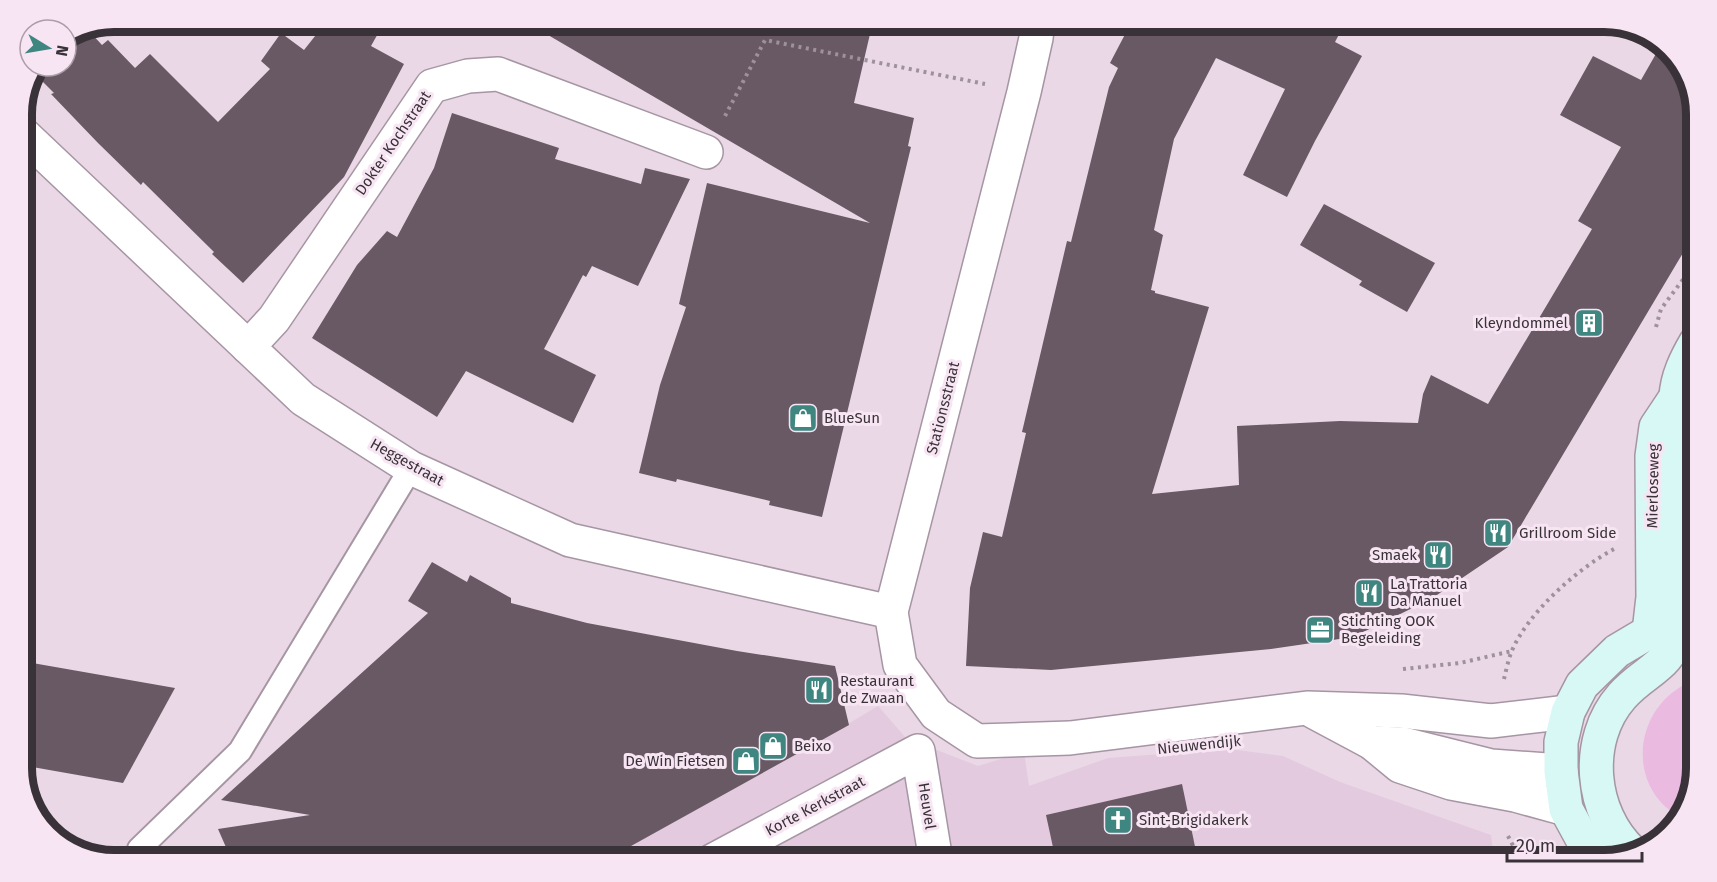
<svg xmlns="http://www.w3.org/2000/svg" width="1717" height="882" viewBox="0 0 1717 882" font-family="'Fira Sans',sans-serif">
<rect width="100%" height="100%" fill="#ead8e6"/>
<path fill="#e3cade" d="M878,706L906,738L978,766L1024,752L1029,786L1108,758L1229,749L1283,756L1340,782L1491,835L1494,857L1497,861H603L801,752Z"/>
<path fill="#eabae0" d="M1696,680C1696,715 1703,791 1680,817C1622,785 1635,700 1696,680Z"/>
<g fill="#695965">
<path d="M327,21H385L371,46L404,64L344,177L243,283L212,254L214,252L143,182L141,185L98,143L51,94L54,93L36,75L40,66H66V41L89,31L102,45L108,40L135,68L150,54L218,122L270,69L261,61L281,33L304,50Z"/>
<path d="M524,21H873L854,103L914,118L908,146L911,147L822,517L769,505L770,501L677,479L676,482L639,473L660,385L686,307L679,304L707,183L870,223Z"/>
<path d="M1132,21L1163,36L1164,34L1136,21H1346L1335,42L1362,56L1315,141L1287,197L1243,175L1285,89L1216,58L1174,139L1154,230L1163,235L1151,290L1155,291V293L1209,307L1152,494L1239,485L1237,426L1340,421L1418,423L1423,394L1431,375L1488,404L1592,229L1578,221L1621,147L1560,115L1593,56L1641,80L1661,45L1681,62L1696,108V231L1508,547L1431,599L1353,637L1271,649L1051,670L966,666L970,588L983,532L1002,537L1026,433L1022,432L1067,241L1071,242L1109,87L1118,68L1110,63Z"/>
<path d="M452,113L559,148L555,159L641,184L645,168L690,179L638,286L592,266L586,277L583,275L544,349L596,375L573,423L466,371L437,417L312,338L357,265L387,231L397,237L434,168Z"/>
<path d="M1324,204L1435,263L1407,312L1359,285L1362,281L1300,245Z"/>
<path d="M432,562L467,582L470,575L511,598V603L587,623L737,651L835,666L849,725L604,861H232L218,829L310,815L221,800L428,613L408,601Z"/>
<path d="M21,661L175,688L123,783L21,765Z"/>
<path d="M1182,784L1198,861H1056L1046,815Z"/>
</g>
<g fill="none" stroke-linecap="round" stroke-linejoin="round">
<g stroke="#a695a3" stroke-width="26">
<path id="service" d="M139,849L240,751L411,468"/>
</g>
<g stroke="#a695a3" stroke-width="36">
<path id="pedestrian" d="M712,861L918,751L936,861"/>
</g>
<g stroke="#a695a3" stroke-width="36">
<g id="minor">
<path d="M1038,21L1036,38L1024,92L891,612L900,665L936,714L977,741L1070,738L1307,708L1401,711L1491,721L1568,712"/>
<path d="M21,132L303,399L411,468L570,540L891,612"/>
<path d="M248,347L274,319L432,86L468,76L498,74L706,152"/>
<path d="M1314,712L1372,743L1400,766L1451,783L1515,795L1566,809"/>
<path d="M1372,743L1403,744L1491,766L1561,771"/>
</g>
</g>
<g stroke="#a695a3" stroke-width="36">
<g id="secondary">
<path d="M1649,632L1653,597L1652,456L1656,427L1676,397"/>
<path d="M1632,852C1590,813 1583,740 1622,696C1646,669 1669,669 1680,629C1682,622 1682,614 1683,606C1685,581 1684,554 1681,529C1679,515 1676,502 1676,488C1676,468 1680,449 1680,429C1679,418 1676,408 1676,397C1677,377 1686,359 1696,342"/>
<path d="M1597,861L1590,853L1566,809L1561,771V742L1568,712L1582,685L1617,651L1649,632L1696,627"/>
</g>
</g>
<g stroke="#9e919c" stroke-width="4" stroke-dasharray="3 4.5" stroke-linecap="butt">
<path d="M725,116L765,40L985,84"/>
<path d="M1656,327L1661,309L1696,262"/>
<path d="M1403,669L1460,663L1512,651"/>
<path d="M1504,679C1506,671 1508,661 1511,653C1527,613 1577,569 1614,549"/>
<path d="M1508,836L1521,861"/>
</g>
<use href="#service" stroke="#fff" stroke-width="22"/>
<use href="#pedestrian" stroke="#fff" stroke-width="33"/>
<use href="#minor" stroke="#fff" stroke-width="33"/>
<use href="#secondary" stroke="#d8f8f5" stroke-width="33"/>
</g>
<defs>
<g id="building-square" transform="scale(1.5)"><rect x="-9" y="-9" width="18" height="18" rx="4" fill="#3f8680" stroke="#f8e5f4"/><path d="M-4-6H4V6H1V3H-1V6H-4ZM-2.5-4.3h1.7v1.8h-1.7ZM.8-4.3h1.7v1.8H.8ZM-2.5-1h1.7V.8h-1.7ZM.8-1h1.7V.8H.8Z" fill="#fff"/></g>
<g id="shop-square" transform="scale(1.5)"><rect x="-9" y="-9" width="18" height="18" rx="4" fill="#3f8680" stroke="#f8e5f4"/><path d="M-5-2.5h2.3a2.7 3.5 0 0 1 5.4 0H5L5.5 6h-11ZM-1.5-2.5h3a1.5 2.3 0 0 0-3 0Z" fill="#fff"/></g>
<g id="restaurant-square" transform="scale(1.5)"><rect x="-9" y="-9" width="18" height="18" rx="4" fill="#3f8680" stroke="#f8e5f4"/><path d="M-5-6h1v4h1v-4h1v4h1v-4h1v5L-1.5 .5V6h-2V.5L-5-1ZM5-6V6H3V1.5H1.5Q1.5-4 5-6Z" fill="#fff"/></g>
<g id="office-square" transform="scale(1.5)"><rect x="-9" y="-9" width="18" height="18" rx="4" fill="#3f8680" stroke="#f8e5f4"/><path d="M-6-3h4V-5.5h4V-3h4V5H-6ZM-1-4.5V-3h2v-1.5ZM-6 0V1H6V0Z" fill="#fff"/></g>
<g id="church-square" transform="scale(1.5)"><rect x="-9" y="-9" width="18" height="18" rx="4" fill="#3f8680" stroke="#f8e5f4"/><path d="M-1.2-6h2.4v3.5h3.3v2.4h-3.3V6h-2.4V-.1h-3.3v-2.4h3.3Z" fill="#fff"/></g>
</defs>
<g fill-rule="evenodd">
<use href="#building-square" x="1589" y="323"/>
<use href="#shop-square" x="803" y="418"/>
<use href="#restaurant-square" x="1498" y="533"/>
<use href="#restaurant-square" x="1438" y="555"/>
<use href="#restaurant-square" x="1369" y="593"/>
<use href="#office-square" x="1320" y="630"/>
<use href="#restaurant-square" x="819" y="690"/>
<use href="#shop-square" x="773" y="746"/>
<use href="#shop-square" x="746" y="761"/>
<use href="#church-square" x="1118" y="820"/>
</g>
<g text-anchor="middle" stroke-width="6" stroke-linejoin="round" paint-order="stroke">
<g font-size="15" fill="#393238" stroke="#f8e5f4">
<text transform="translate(393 143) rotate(-56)" y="5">Dokter Kochstraat</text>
<text transform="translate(943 408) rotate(-76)" y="5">Stationsstraat</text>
<text transform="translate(407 462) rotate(29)" y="5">Heggestraat</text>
<text transform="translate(1653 486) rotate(-89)" y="5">Mierloseweg</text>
<text transform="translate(1199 745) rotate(-6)" y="5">Nieuwendijk</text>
<text transform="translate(815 806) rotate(-28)" y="5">Korte Kerkstraat</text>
<text transform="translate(927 806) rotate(81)" y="5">Heuvel</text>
</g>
<g font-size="15" fill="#393238" stroke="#f8e5f4" text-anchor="start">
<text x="1568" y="328" text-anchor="end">Kleyndommel</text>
<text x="824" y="423">BlueSun</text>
<text x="1519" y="538">Grillroom Side</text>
<text x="1417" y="560" text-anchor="end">Smaek</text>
<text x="1390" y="589">La Trattoria<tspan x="1390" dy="17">Da Manuel</tspan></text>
<text x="1341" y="626">Stichting OOK<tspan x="1341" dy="17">Begeleiding</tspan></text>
<text x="840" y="686">Restaurant<tspan x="840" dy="17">de Zwaan</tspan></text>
<text x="794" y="751">Beixo</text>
<text x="725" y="766" text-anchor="end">De Win Fietsen</text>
<text x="1139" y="825">Sint-Brigidakerk</text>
</g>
</g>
<path d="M0 0H1717V882H0ZM114 32H1604A82 82 0 0 1 1686 114V768A82 82 0 0 1 1604 850H114A82 82 0 0 1 32 768V114A82 82 0 0 1 114 32Z" fill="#f8e5f4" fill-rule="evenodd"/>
<path fill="none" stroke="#393238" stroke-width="8" d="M114 32H1604A82 82 0 0 1 1686 114V768A82 82 0 0 1 1604 850H114A82 82 0 0 1 32 768V114A82 82 0 0 1 114 32Z"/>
<g transform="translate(48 48) rotate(101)"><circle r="28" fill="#f8e5f4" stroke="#ac9da9" stroke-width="1.5"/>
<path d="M0-4.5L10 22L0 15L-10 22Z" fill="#3f8680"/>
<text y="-9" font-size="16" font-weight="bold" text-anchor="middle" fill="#393238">N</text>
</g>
<path d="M1507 852v9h135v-9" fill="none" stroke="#393238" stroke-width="3"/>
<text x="1516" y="852" font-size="18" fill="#393238" stroke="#f8e5f4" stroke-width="4.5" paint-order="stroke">20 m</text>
</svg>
